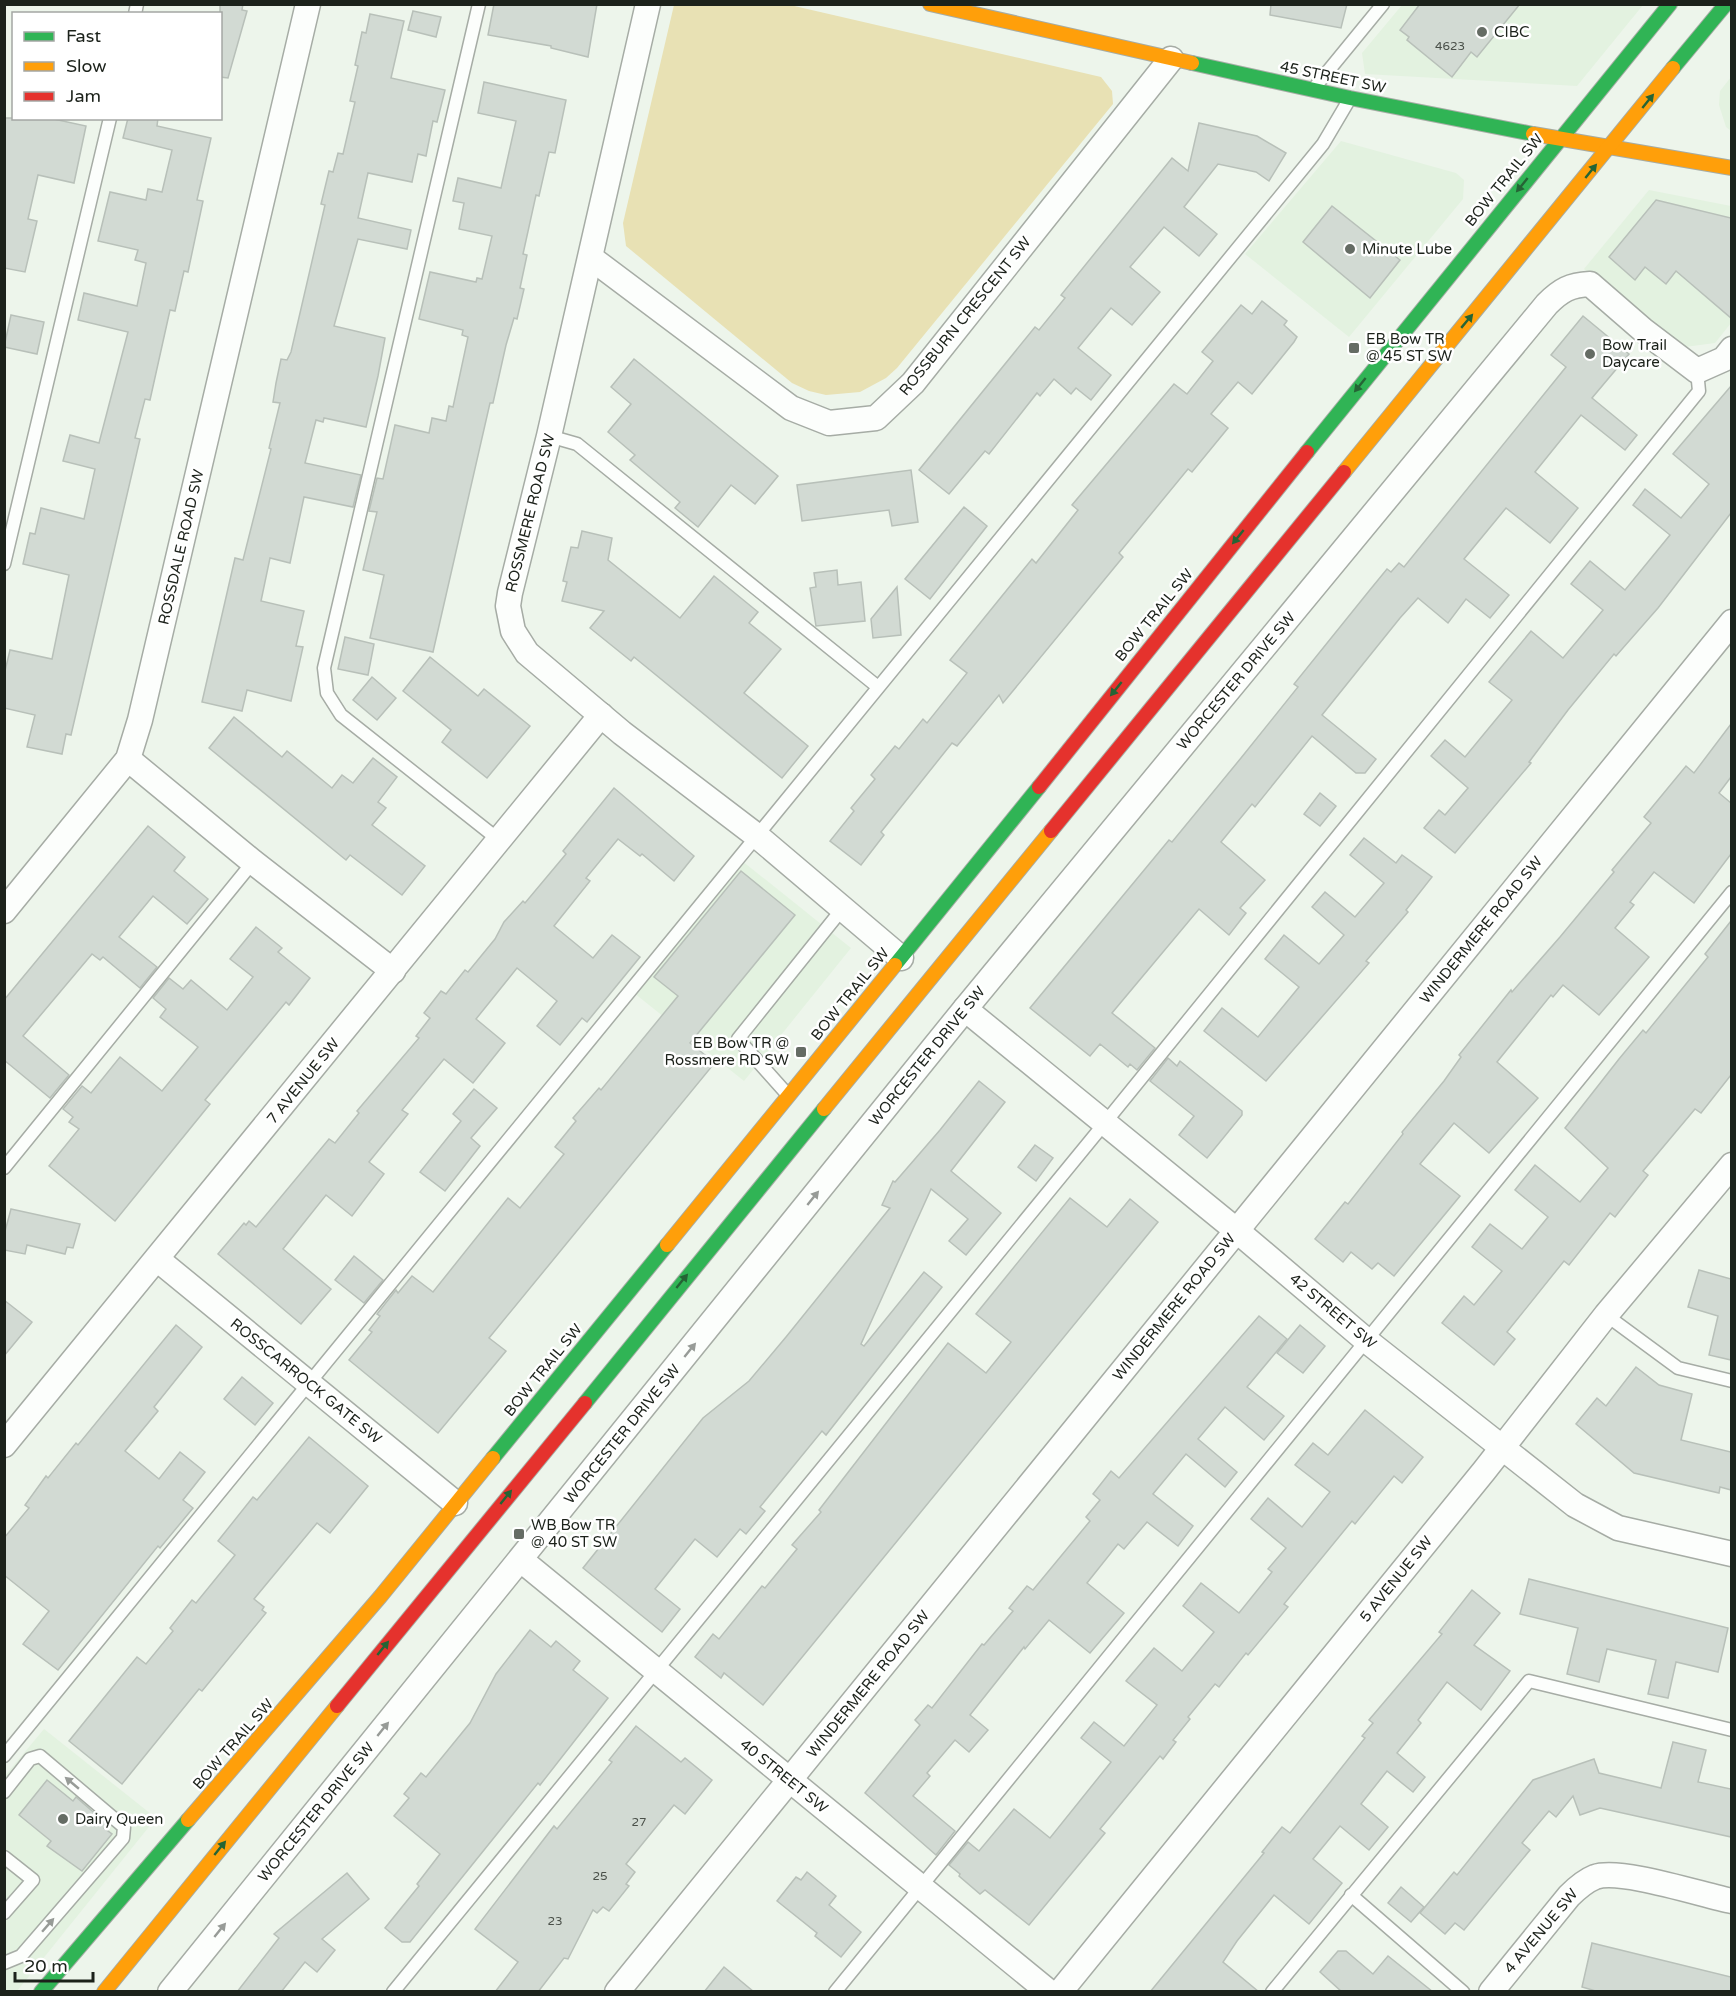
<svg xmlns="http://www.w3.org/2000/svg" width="1736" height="1996" viewBox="0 0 1736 1996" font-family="'Varela Round',sans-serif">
<rect width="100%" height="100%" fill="#edf5eb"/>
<g fill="#e3f2e0">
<path d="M1402,5H1643L1577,86L1365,74L1362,53Z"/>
<path d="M1731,77V131L1726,127L1719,105L1720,91Z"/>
<path d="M1341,141L1456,173L1464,180L1463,199L1349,337L1245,254Z"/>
<path d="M1649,190L1731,206V323L1715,343L1685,347L1584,269Z"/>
<path d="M736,856L851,948L744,1081L629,989Z"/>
<path d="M44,1729L156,1818L17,1991L5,1992V1776Z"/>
</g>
<path fill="#e8e1b4" d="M674,5H790L1101,77L1112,91L1113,104L897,368L886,378L860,392L826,395L809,391L792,383L626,246L623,223Z"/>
<g fill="#d2dad3" stroke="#b8c0b9" stroke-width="1.5">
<path d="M220,4H243L242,10L247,11L228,78L220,77Z"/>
<path d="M494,4H597L588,57L551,48V46L488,35Z"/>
<path d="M1271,4H1347L1341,28L1270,15Z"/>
<path d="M1420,4H1520L1477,57L1471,52L1452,77L1407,40L1409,37L1400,30Z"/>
<path d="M413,11L441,17L436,37L408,30Z"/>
<path d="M370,14L404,21L391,78L445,90L437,122L433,121L426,156L418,154L412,182L368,173L358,218L411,230L407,249L358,239L334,326L385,338L378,376L366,427L324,418L323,422L316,420L305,463L361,475L353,507L304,497L290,563L270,558L261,601L304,611L296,646L303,647L291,701L247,690L242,711L202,702L235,558L243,560L271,449L269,448L280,403L273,402L276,383L281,359L287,360L291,352L325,205L321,204L329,171L333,172L338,153L343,154L355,102L350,101L358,66L355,65L362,32L366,33Z"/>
<path d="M484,82L566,100L555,153L549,152L539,196L536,195L523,254L527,255L520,288L524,289L517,319L514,318L506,345L493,403H490L433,652L370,638L384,575L363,570L377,512L369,511L377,478L383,479L395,425L429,433L432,418L446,421L449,406L453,407L468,337L462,335L463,330L419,319L430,272L476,282L477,278L482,279L492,236L459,229L464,203L453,201L458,178L501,188L516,121L478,113Z"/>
<path d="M4,118H49L86,126L74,183L38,175L28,219L37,221L25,272L4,268Z"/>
<path d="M128,118H158L157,126L211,138L197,200L203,201L188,272L184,271L175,311L170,310L150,400L145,399L135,438L140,439L71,735L66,734L62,754L27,747L35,715L4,708V675L10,650L52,659L69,575L23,564L30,533L35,534L41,508L84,519L95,469L63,461L70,435L99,443L128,332L78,320L84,293L137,306L146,263L135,260L138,250L98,241L110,192L146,200L148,189L162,192L172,150L123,138Z"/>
<path d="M1199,123L1257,136L1286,153L1269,181L1256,172L1218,164L1184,207L1217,234L1199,256L1164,227L1130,267L1160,292L1132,325L1111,308L1078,348L1111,375L1091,400L1076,388L1071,394L1054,379L1040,396L1037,393L989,454L985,451L949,494L919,470L1035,327L1039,330L1065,298L1061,295L1172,158L1188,171Z"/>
<path d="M1656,200L1731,218V318L1676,271L1666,284L1645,267L1635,280L1609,257Z"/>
<path d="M1332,206L1400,260L1370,298L1303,242Z"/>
<path d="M1262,301L1287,321L1284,325L1297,337L1294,342L1252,394L1238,382L1211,414L1228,428L1192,472L1188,469L1119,553L1123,557L1003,703L999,695L957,746L952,743L881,832L884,835L861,865L830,841L854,811L851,808L875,779L871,775L895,746L899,749L923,719L927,723L967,673L950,660L1032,559L1036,563L1078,510L1072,505L1174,384L1187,394L1213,361L1202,352L1241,305L1252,314Z"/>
<path d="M11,315L44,322L37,354L4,347Z"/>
<path d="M1583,316L1629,354L1592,398L1637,435L1625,450L1581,415L1535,472L1578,508L1550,543L1506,508L1464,559L1509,595L1490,618L1466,599L1448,623L1418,598L1400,618L1322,715L1376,759L1365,773H1356L1312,736L1255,807L1252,804L1221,842L1265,880L1240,908L1246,913L1229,935L1199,909L1112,1013L1155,1048L1137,1070L1130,1064L1128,1067L1100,1044L1090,1056L1030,1008L1169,840L1172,842L1241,758L1298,687L1294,684L1369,591L1387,569L1391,572L1399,563L1404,567L1566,367L1551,355Z"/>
<path d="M634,359L778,476L755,504L731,485L698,527L675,508L680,502L630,460L635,455L608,432L631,404L611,387Z"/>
<path d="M1731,386V513L1658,608L1616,656L1614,654L1568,710L1529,762L1531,763L1455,853L1424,828L1439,810L1445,815L1468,788L1431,756L1445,740L1465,757L1512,700L1489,682L1531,631L1563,658L1603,610L1571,584L1590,561L1625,590L1670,535L1633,505L1645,489L1681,518L1709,484L1673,454Z"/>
<path d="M911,470L918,522L892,526L889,510L802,521L797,485Z"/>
<path d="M964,507L987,526L930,599L905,579Z"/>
<path d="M582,531L612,538L608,560L680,618L714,576L758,612L749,623L781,649L744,693L808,746L782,778L634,657L631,661L590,628L604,611L562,601L567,582L563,581L571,547L578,548Z"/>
<path d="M837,570L838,585L861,582L865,621L816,626L810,588L816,587L814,573Z"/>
<path d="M897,587L901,635L873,638L871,619Z"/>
<path d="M345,637L374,644L368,675L338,669Z"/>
<path d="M430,657L478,696L484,689L530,726L487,778L442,742L451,730L403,691Z"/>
<path d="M372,677L396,698L377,720L353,700Z"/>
<path d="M234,717L282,757L287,751L332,788L342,775L353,783L373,758L397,777L378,802L386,808L372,825L425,866L402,895L350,855L346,860L209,748Z"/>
<path d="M1731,724V777L1719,793L1731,803V854L1694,903L1654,872L1630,902L1634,905L1615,928L1649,957L1599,1015L1563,985L1553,997L1551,995L1497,1062L1538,1098L1489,1153L1454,1123L1420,1164L1460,1196L1394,1276L1378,1263L1372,1269L1351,1252L1343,1262L1315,1239L1345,1202L1348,1204L1403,1134L1402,1132L1444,1081L1461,1057L1459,1055L1511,990L1512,992L1560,937L1614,872L1612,870L1651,823L1644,817L1686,766L1694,773Z"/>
<path d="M614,788L694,856L674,881L642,854L640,856L618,839L586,878L590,881L554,926L593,958L612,935L640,957L587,1022L582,1018L560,1045L537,1026L557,1001L517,968L476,1019L505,1043L473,1083L444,1059L402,1110L408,1114L369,1162L384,1174L352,1216L326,1195L283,1249L331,1289L301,1324L218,1254L244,1223L246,1225L249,1221L256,1227L329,1139L335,1143L359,1113L357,1111L419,1038L416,1036L430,1018L424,1013L441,991L446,994L465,970L468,972L495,939L504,922L523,901L525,903L566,854L563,851Z"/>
<path d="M1320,793L1336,806L1320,826L1304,814Z"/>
<path d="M148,826L185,857L174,871L208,899L187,924L153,896L119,937L157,967L140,988L103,957L100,960L92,954L23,1036L69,1075L50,1098L4,1060V1000Z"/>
<path d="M1364,838L1396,863L1402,855L1432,877L1406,910L1408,912L1366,961L1369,963L1266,1081L1204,1031L1222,1008L1258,1037L1299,987L1265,959L1284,935L1319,964L1344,935L1312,907L1325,892L1355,917L1384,883L1350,855Z"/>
<path d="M741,871L795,915L690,1043L710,1059L709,1062L713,1065L489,1338L506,1351L438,1433L349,1360L372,1332L369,1330L380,1316L377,1314L396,1290L398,1293L412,1276L433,1292L508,1198L520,1208L564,1154L555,1147L576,1121L573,1118L599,1088L601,1090L678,996L654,977Z"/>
<path d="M1731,921V1075L1701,1113L1695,1109L1643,1171L1648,1175L1615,1217L1610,1213L1569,1265L1564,1261L1507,1332L1515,1339L1494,1365L1442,1323L1464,1296L1474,1305L1502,1271L1472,1247L1490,1224L1522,1249L1548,1217L1515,1190L1535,1165L1580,1202L1608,1168L1565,1128L1619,1059L1643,1030L1646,1033L1708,957L1705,954Z"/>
<path d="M256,927L282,948L278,952L310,978L289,1005L286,1002L205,1100L210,1104L115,1221L49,1166L79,1129L69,1122L73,1117L63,1109L82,1086L91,1093L120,1057L162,1091L198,1047L160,1017L166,1009L153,998L169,978L183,989L191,980L227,1010L253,977L230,959Z"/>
<path d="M1168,1058L1177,1066L1180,1061L1242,1111V1115L1207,1158L1179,1135L1194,1116L1150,1081Z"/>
<path d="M979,1081L1005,1102L951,1171L1001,1213L966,1255L949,1241L968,1219L931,1189L861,1344L864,1346L924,1272L942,1287L826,1435L822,1431L760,1507L765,1511L746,1534L740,1529L717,1557L695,1539L655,1589L680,1609L662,1632L583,1568L703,1418L749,1381L786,1337L890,1208L882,1205L893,1181L895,1182L940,1130Z"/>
<path d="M474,1089L497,1108L471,1138L480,1146L445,1191L420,1172L461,1121L453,1114Z"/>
<path d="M1035,1145L1053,1158L1036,1181L1018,1167Z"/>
<path d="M1070,1198L1107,1227L1130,1199L1158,1222L763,1705L724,1673L721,1678L695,1657L713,1634L719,1639L762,1586L765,1588L797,1549L792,1545L821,1512L819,1510L948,1343L986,1373L1011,1342L976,1314Z"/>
<path d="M11,1209L80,1224L73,1248L67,1247L65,1254L27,1245L25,1254L4,1250V1235Z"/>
<path d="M354,1256L383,1280L364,1303L335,1280Z"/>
<path d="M1699,1270L1731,1279V1360L1709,1355L1718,1316L1688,1307Z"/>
<path d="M4,1300L32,1322L4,1356Z"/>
<path d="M1259,1316L1287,1339L1247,1387L1284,1416L1264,1440L1225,1407L1198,1439L1237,1472L1225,1487L1186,1454L1153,1494L1193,1526L1178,1546L1147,1522L1124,1549L1118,1544L1087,1583L1124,1613L1090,1653L1049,1620L1025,1649L1024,1647L970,1715L988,1730L969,1752L955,1740L927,1773L930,1776L913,1796L955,1831L936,1855L865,1793L920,1725L915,1720L928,1705L932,1708L982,1644L984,1645L1013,1611L1009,1608L1027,1586L1033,1590L1090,1521L1086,1517L1100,1500L1093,1494L1111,1471L1119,1478Z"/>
<path d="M176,1325L202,1347L154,1407L158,1411L125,1451L159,1479L180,1452L205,1472L183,1500L193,1508L160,1548L158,1546L58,1670L23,1644L49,1611L4,1575V1538L29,1508L25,1505L46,1476L48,1478L76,1443L78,1445Z"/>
<path d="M1300,1325L1325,1346L1303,1373L1277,1353Z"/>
<path d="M1636,1367L1659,1385L1692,1394L1681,1440L1731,1452V1490L1720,1487L1719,1493L1634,1473L1576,1424L1597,1398L1606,1406Z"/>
<path d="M242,1377L273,1403L255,1425L224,1399Z"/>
<path d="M1365,1410L1423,1457L1402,1483L1394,1476L1355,1524L1352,1521L1284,1604L1288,1607L1248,1655L1246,1653L1219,1687L1215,1684L1188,1717L1190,1719L1173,1740L1176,1742L1163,1759L1160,1756L1100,1829L1105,1833L1029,1925L985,1890L980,1894L959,1876L960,1874L949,1865L968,1842L979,1851L1014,1809L1050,1838L1111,1762L1081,1738L1094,1722L1124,1746L1157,1705L1126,1681L1154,1648L1182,1671L1214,1632L1183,1606L1201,1583L1239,1613L1272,1572L1268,1569L1286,1548L1251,1519L1268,1498L1302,1527L1330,1492L1295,1465L1313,1443L1328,1455Z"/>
<path d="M309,1437L368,1486L330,1533L317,1523L254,1599L264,1607L262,1610L266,1613L202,1691L199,1689L122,1784L69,1741L137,1657L146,1664L173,1631L170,1628L192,1600L196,1603L235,1555L218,1541L253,1497L257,1500Z"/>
<path d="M1529,1579L1728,1628L1718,1672L1676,1662L1668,1698L1648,1694L1656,1660L1607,1649L1599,1682L1567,1674L1578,1628L1520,1614Z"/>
<path d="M1472,1590L1500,1613L1474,1645L1510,1671L1481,1710L1447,1682L1418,1720L1421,1723L1397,1753L1425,1777L1413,1792L1387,1771L1361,1804L1388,1827L1369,1850L1340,1826L1313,1859L1342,1883L1309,1924L1274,1895L1237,1941L1223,1962L1259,1992H1150L1264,1853L1262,1852L1282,1827L1290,1833L1365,1738L1362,1736L1373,1723L1369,1720L1442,1634L1439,1632Z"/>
<path d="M530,1630L551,1647L556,1641L580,1661L573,1670L608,1698L540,1785L538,1783L410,1942H402L385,1928L419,1886L417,1884L440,1854L394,1816L409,1798L404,1794L421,1773L426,1777L470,1723L496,1674Z"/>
<path d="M636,1726L681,1762L685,1758L712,1780L685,1814L674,1805L626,1864L635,1872L626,1884L629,1886L609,1911L603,1907L597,1913L593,1910L568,1959L564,1958L538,1992H495L518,1962L475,1929L554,1826L557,1829L612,1762L609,1760Z"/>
<path d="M1673,1742L1706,1750L1698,1782L1731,1789V1837L1600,1808L1580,1815L1573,1796L1556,1817L1549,1811L1522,1843L1530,1850L1464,1930L1455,1923L1445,1934L1420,1913L1454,1872L1457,1875L1533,1780L1594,1759L1599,1773L1661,1788Z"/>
<path d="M47,1780L73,1801L76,1797L107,1824L104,1828L112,1834L82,1871L47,1846L51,1841L19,1815Z"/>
<path d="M807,1872L836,1896L829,1905L861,1932L841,1957L815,1936L817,1933L777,1901L796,1877L801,1880Z"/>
<path d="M347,1873L369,1899L322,1939L335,1950L317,1972L305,1962L281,1992H237L279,1938L274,1934Z"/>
<path d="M1401,1887L1424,1907L1411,1922L1388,1903Z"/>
<path d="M1592,1943L1731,1977V1992H1599L1582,1987Z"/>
<path d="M1338,1951H1346L1373,1974L1388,1956L1433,1992H1342L1320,1972Z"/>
<path d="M724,1967L754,1992H704Z"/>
</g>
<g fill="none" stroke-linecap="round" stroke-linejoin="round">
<g stroke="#a6aca5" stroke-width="15">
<g id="lane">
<path d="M479,4L324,668L327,693L341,715L499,840"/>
<path d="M135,14L137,4"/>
<path d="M1315,87L1383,4"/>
<path d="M549,436L577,444L878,687"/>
<path d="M4,564L110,118"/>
<path d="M787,1094L738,1039L843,908"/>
<path d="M4,1168L253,862"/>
<path d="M1606,1315L1678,1368L1732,1381"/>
<path d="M4,1756L1323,144L1349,100"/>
<path d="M4,1792L30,1759L40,1756L124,1827L123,1838L21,1956L4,1963"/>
<path d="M4,1857L33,1880L4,1913"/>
<path d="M1351,1895L1463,1992"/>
<path d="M393,1992L1104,1124L1699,391L1697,371"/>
<path d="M835,1992L1732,892"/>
<path d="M1272,1992L1529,1681L1732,1730"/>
</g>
</g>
<g stroke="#a6aca5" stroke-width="27">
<g id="street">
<path d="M648,4L549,436L510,593L508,606L513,631L527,653L622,733L757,836L901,958"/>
<path d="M591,258L791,408L829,423L876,418L913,383L1171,59"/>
<path d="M128,759L253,862L393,971"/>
<path d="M4,911L128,759L140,720L308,4"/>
<path d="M965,1009L1236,1230L1367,1341L1575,1505L1618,1528L1732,1554"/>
<path d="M157,1259L455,1503"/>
<path d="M4,1445L601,715"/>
<path d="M521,1560L1049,1992"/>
<path d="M170,1992L965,1009L1547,304C1561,290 1570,285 1590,284L1643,330L1697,371L1724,359L1732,349"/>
<path d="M617,1992L1732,622"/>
<path d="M1060,1992L1484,1471L1606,1315L1732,1165"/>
<path d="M1491,1992L1569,1896C1577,1888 1585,1881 1595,1877C1621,1868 1702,1895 1732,1901"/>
</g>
</g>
<g stroke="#a6aca5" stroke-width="16">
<g id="fast">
<path d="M1192,63L1350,98L1533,134"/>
<path d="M1673,68L1726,4"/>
<path d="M1307,452L1670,4"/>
<path d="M895,965L1039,787"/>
<path d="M585,1403L824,1109"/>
<path d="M493,1458L667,1245"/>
<path d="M41,1992L188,1820"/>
</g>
</g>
<g stroke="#a6aca5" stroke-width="16">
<g id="slow">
<path d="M930,4L1192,63"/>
<path d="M1533,134L1732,168"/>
<path d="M1344,472L1673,68"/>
<path d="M824,1109L1051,831"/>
<path d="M667,1245L895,965"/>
<path d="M188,1820L380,1597L493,1458"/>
<path d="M104,1992L337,1706"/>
</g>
</g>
<g stroke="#a6aca5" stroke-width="16">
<g id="jam">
<path d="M1039,787L1307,452"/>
<path d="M1051,831L1344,472"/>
<path d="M337,1706L585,1403"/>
</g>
</g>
<use href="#lane" stroke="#fcfefc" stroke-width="12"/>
<use href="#street" stroke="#fcfefc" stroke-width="24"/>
<use href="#fast" stroke="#30b455" stroke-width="14"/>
<use href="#slow" stroke="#ff9f0a" stroke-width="14"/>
<use href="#jam" stroke="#e5322d" stroke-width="14"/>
</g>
<defs><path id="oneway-solid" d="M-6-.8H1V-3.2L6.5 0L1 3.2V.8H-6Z" transform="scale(1.5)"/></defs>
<g fill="#256435">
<use href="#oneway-solid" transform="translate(1648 101) rotate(-51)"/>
<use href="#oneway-solid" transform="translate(1591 171) rotate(-51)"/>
<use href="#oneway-solid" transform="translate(1522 185) rotate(129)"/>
<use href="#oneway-solid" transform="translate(1467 321) rotate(-50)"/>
<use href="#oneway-solid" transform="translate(1360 385) rotate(129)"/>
<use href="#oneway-solid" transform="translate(1238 537) rotate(129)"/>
<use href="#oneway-solid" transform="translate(1116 689) rotate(129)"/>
<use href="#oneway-solid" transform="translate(682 1281) rotate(-51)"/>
<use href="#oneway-solid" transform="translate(506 1497) rotate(-51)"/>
<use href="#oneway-solid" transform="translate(383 1648) rotate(-51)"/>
<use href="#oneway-solid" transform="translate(220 1848) rotate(-51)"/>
</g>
<g fill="#979b97">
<use href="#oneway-solid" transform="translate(813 1198) rotate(-51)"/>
<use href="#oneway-solid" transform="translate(690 1350) rotate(-51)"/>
<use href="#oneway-solid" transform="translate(383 1729) rotate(-51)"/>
<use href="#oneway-solid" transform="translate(72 1783) rotate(-140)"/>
<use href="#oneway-solid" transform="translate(48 1925) rotate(-49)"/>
<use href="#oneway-solid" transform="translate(220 1930) rotate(-51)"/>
</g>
<g fill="#656c64" stroke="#fff" stroke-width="2">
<circle cx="1482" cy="32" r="6"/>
<circle cx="1350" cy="249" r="6"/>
<rect x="1348" y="342" width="12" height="12" rx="3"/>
<circle cx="1590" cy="354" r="6"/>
<rect x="795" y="1046" width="12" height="12" rx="3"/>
<rect x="513" y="1528" width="12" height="12" rx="3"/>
<circle cx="63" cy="1819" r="6"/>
</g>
<g text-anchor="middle" stroke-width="5" stroke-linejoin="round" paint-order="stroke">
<g font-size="12" fill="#4a5049">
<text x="1450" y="50">4623</text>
<text x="639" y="1826">27</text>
<text x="600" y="1880">25</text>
<text x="555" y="1925">23</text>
</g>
<g font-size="15" fill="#1c221b" stroke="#fff" text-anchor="start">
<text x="1494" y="37">CIBC</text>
<text x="1362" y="254">Minute Lube</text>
<text x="1366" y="344">EB Bow TR<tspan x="1366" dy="17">@ 45 ST SW</tspan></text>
<text x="1602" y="350">Bow Trail<tspan x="1602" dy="17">Daycare</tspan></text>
<text x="789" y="1048" text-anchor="end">EB Bow TR @<tspan x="789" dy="17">Rossmere RD SW</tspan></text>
<text x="531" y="1530">WB Bow TR<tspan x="531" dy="17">@ 40 ST SW</tspan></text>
<text x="75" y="1824">Dairy Queen</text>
</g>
<g font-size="15" fill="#1c221b" stroke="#fff">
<text transform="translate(1333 77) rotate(12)" y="5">45 STREET SW</text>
<text transform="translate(1504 180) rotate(-51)" y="5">BOW TRAIL SW</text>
<text transform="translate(965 316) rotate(-51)" y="5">ROSSBURN CRESCENT SW</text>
<text transform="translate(530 513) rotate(-76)" y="5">ROSSMERE ROAD SW</text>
<text transform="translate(181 547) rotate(-77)" y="5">ROSSDALE ROAD SW</text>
<text transform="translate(1154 615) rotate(-51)" y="5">BOW TRAIL SW</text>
<text transform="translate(1236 681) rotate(-50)" y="5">WORCESTER DRIVE SW</text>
<text transform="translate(1481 930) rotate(-51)" y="5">WINDERMERE ROAD SW</text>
<text transform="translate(850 994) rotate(-51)" y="5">BOW TRAIL SW</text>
<text transform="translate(927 1056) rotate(-51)" y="5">WORCESTER DRIVE SW</text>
<text transform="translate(303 1081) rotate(-51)" y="5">7 AVENUE SW</text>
<text transform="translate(1174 1307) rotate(-51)" y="5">WINDERMERE ROAD SW</text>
<text transform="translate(1333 1311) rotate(40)" y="5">42 STREET SW</text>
<text transform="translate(543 1370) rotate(-51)" y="5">BOW TRAIL SW</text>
<text transform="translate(306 1381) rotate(39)" y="5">ROSSCARROCK GATE SW</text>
<text transform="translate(622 1434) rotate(-51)" y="5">WORCESTER DRIVE SW</text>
<text transform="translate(1396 1579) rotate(-51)" y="5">5 AVENUE SW</text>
<text transform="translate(868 1684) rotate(-51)" y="5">WINDERMERE ROAD SW</text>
<text transform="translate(233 1744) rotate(-49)" y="5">BOW TRAIL SW</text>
<text transform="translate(784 1776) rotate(39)" y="5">40 STREET SW</text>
<text transform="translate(316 1812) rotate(-51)" y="5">WORCESTER DRIVE SW</text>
<text transform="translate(1541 1931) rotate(-50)" y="5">4 AVENUE SW</text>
</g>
</g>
<rect width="1736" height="1996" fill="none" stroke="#1c221b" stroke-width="12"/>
<rect x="12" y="12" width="210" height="108" fill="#ffffff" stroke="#a4a7a4" stroke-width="1.5"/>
<rect x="24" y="32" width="30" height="9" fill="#30b455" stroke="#a4a7a4" stroke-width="1.5"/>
<text x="66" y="42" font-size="18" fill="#1c221b">Fast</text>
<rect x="24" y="62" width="30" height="9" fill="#ff9f0a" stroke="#a4a7a4" stroke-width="1.5"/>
<text x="66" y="72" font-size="18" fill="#1c221b">Slow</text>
<rect x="24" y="92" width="30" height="9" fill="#e5322d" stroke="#a4a7a4" stroke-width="1.5"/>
<text x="66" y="102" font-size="18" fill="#1c221b">Jam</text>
<path d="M15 1972v9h78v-9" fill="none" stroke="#1c221b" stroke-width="3"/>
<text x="24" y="1972" font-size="18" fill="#1c221b" stroke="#ffffff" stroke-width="4.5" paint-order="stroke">20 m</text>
</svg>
